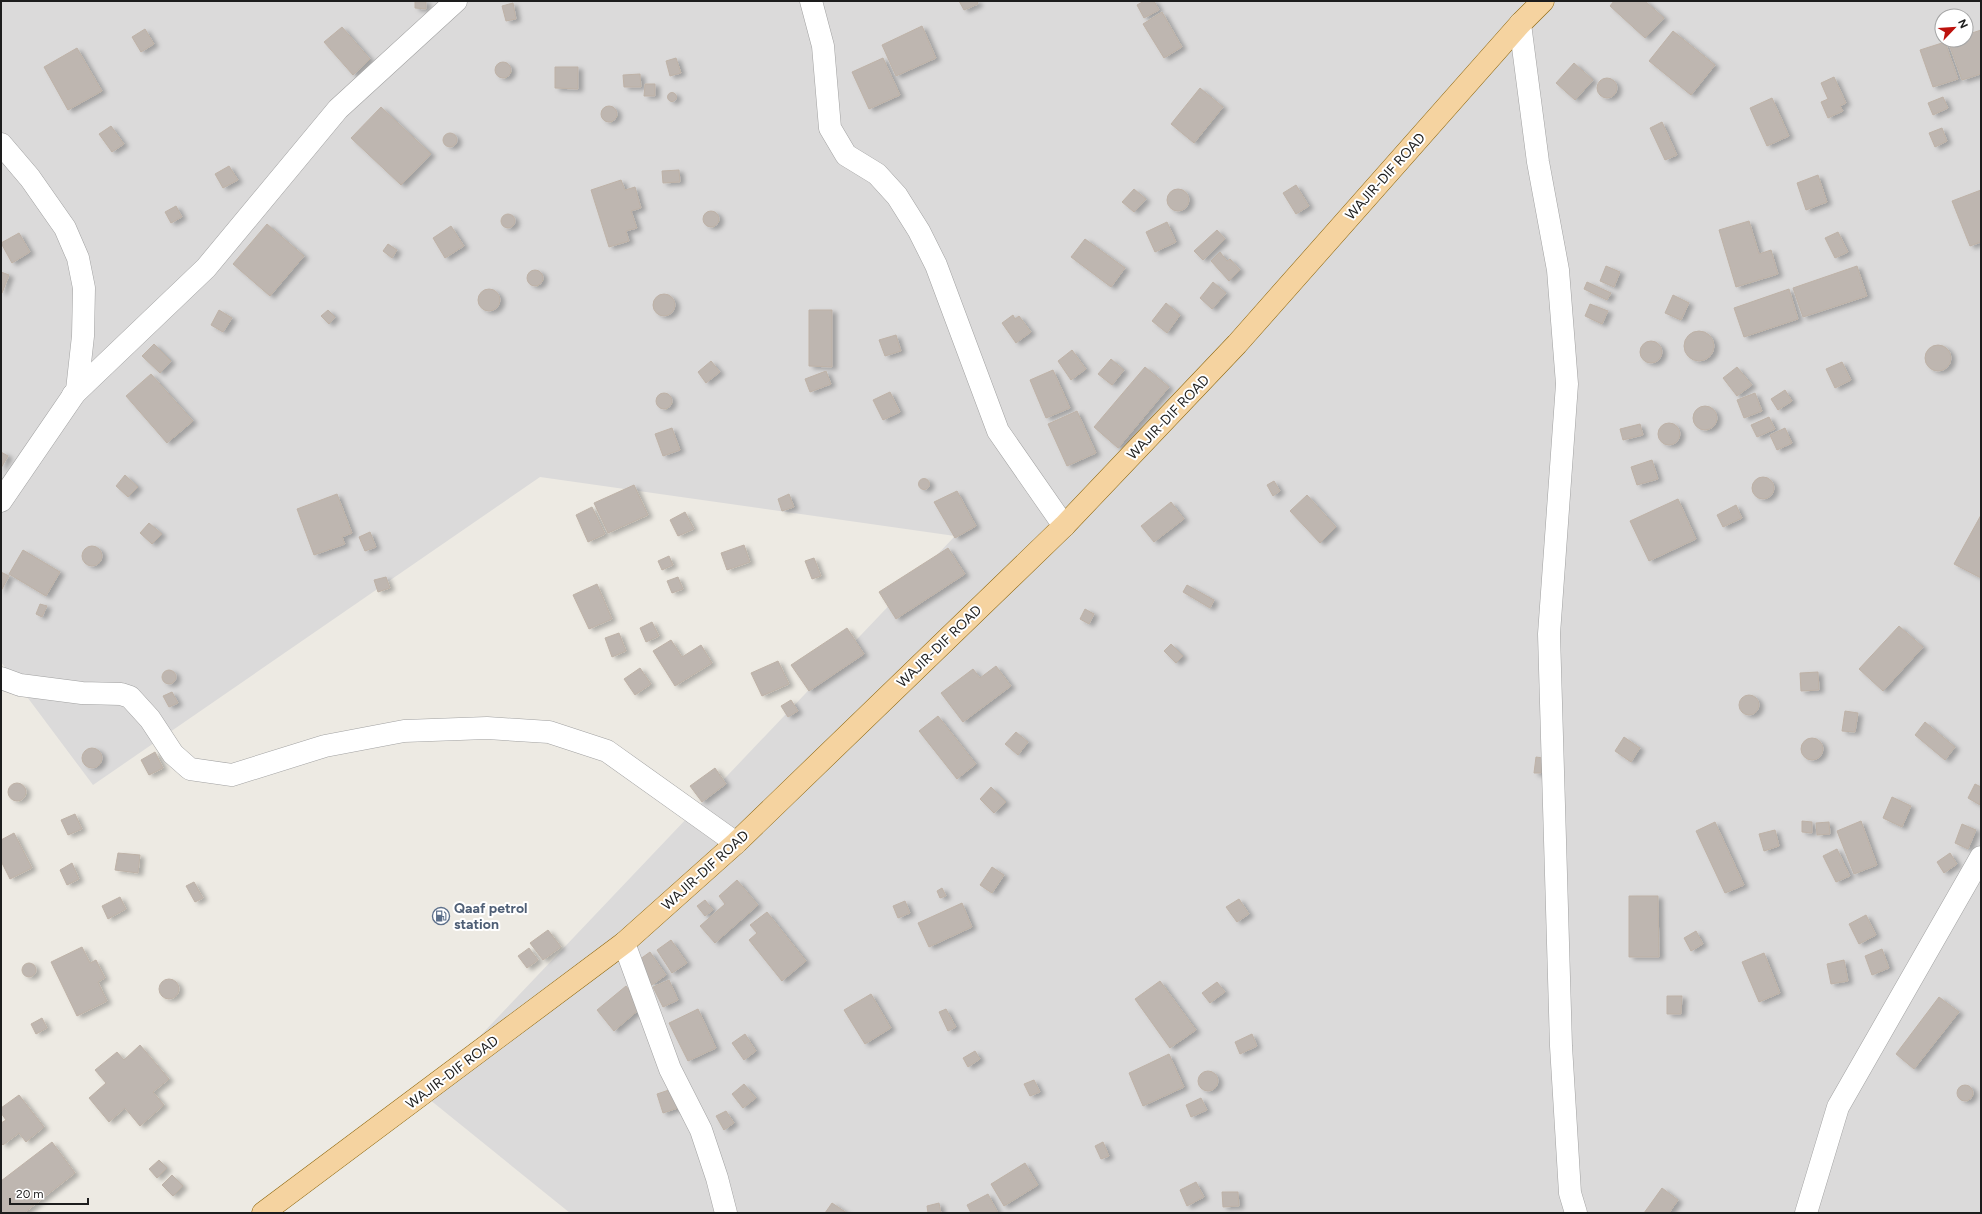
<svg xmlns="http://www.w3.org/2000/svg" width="1982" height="1214" viewBox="0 0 1982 1214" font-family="Figtree,sans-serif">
<defs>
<filter id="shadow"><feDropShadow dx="4.5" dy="2.5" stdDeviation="2" flood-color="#0004"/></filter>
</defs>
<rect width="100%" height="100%" fill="#edeae3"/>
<path fill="#dbdada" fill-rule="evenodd" d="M1,1H1981V1213H570L424,1095L955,536L540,477L93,785L1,662ZM1942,16H1966V40H1942Z"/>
<g fill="#beb6b0" stroke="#beb2a7" filter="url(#shadow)">
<path d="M415,1H426V9L415,8Z"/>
<path d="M959,1H977L978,4L964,10Z"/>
<path d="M1144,1H1154L1159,10L1144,18L1137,5Z"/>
<path d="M1614,1H1645L1664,18L1645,38L1610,6Z"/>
<path d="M513,3L516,19L506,21L502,6Z"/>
<path d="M1162,12L1182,47L1164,58L1143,24Z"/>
<path d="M922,26L936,58L896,76L882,45Z"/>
<path d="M342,27L370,59L353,75L324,42Z"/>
<path d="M145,29L154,44L141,52L132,37Z"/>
<path d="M1981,30V74L1962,80L1948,41L1966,40V35Z"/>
<path d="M1673,31L1715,65L1691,95L1649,61Z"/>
<path d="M1945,42L1958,79L1933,87L1920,50Z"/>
<path d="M77,48L102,91L68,110L44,67Z"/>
<path d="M676,58L681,73L670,76L666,61Z"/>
<path d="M883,58L900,95L869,109L852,72Z"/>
<circle cx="503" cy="70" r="8"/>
<path d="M1574,63L1593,80L1575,100L1556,83Z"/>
<path d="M555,67H578V89L555,88Z"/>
<path d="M640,74L641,87H624L623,75Z"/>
<path d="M1834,77L1846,103L1840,106L1843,111L1828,118L1821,102L1828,99L1821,83Z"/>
<circle cx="1607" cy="88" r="10"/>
<path d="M645,84H655V96H644Z"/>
<path d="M1200,88L1223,107L1194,143L1171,124Z"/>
<circle cx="672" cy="97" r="4.5"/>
<path d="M1943,97L1948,108L1933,115L1928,103Z"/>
<path d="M1772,98L1789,136L1767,146L1750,108Z"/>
<circle cx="609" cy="114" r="8"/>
<path d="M381,107L431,154L401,185L351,138Z"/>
<path d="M1662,122L1677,155L1665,160L1650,128Z"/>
<path d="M111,126L124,144L112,152L99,134Z"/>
<path d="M1942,128L1947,141L1935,147L1929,133Z"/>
<circle cx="450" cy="140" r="7"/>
<path d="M229,166L238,180L223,188L215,174Z"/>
<path d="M679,170L680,182L663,183L662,171Z"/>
<path d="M1818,175L1827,202L1806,210L1797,183Z"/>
<path d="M621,180L625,190L635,187L641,208L631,211L637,228L626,231L629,241L609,247L591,190Z"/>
<path d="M1296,185L1309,206L1296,214L1283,193Z"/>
<circle cx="1178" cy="200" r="11"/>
<path d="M1134,189L1146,199L1134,212L1122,202Z"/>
<path d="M1981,190V242L1970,246L1952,201Z"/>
<path d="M176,206L182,217L171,223L165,212Z"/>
<circle cx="711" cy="219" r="8"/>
<circle cx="508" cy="221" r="7"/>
<path d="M1749,221L1759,254L1771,250L1778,274L1736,287L1719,230Z"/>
<path d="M1167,222L1176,242L1155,252L1146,232Z"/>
<path d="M267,224L304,256L270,296L233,264Z"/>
<path d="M451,226L464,246L445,258L433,238Z"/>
<path d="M1217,230L1225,239L1203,260L1194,251Z"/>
<path d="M1838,232L1848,252L1835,258L1825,238Z"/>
<path d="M19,233L30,252L12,263L1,243Z"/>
<path d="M1085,239L1125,268L1111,287L1071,257Z"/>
<path d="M388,244L397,250L392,258L383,251Z"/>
<path d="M1220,252L1227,261L1230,259L1240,270L1229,281L1211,261Z"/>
<path d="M1606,266L1620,272L1614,287L1600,281Z"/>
<path d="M1857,266L1867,296L1803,317L1793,288Z"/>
<circle cx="535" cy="278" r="8"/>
<path d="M1,272L9,275L2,293L1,292Z"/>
<path d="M1213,282L1226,293L1212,309L1200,298Z"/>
<path d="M1587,282L1611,293L1607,300L1584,289Z"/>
<path d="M1789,289L1798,319L1744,337L1734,308Z"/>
<circle cx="489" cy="300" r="11"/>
<circle cx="664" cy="305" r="11"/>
<path d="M1673,295L1689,303L1681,320L1665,313Z"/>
<path d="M1166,303L1180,315L1167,333L1152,321Z"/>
<path d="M1590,304L1608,311L1602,324L1585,316Z"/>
<path d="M219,310L232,318L223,332L211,325Z"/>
<path d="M328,310L335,317L329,324L321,316Z"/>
<path d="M809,310H832V367L809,366Z"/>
<path d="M1013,315L1015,319L1019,316L1031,332L1016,343L1002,323Z"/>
<circle cx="1699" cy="346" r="15"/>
<path d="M896,335L901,351L885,356L879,340Z"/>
<circle cx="1651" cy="352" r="11"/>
<path d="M154,344L171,361L160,373L142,356Z"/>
<circle cx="1938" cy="358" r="13"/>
<path d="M1072,350L1086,369L1071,380L1058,361Z"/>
<path d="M1111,359L1124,370L1112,385L1098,374Z"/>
<path d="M711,361L720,372L706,383L698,372Z"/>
<path d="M1842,362L1851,380L1835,388L1826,369Z"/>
<path d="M1145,367L1169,387L1118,448L1094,427Z"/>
<path d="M1737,367L1752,385L1737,396L1723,378Z"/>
<path d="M1053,370L1070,408L1046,418L1030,380Z"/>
<path d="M826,371L831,384L810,392L805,379Z"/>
<path d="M151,374L193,421L167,443L126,396Z"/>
<path d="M1785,390L1792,401L1778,410L1771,399Z"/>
<path d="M890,392L900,412L883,420L873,400Z"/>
<path d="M1755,393L1762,411L1744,418L1737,400Z"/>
<circle cx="664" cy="401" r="8"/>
<circle cx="1705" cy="418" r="12"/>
<path d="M1077,411L1096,453L1067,466L1048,424Z"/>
<path d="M1769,417L1775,429L1757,437L1751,425Z"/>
<circle cx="1669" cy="434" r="11"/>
<path d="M1640,424L1643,435L1623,440L1620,429Z"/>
<path d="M672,428L680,450L663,456L655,434Z"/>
<path d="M1785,428L1792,443L1777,450L1770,435Z"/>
<path d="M1,452L8,456L1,468Z"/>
<path d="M1652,460L1658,479L1637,485L1631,467Z"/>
<path d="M125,475L138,487L128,497L116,486Z"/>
<circle cx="1763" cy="488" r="11"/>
<circle cx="924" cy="484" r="5.5"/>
<path d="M1274,481L1280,491L1273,496L1267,485Z"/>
<path d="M634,485L648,515L608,533L594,503Z"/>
<path d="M957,491L976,526L955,538L934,502Z"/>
<path d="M337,494L352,533L342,537L345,544L314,555L297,509Z"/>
<path d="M789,494L794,507L782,511L778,499Z"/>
<path d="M1307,495L1336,527L1320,543L1290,511Z"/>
<path d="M1678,499L1696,539L1649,561L1630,521Z"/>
<path d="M1171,502L1184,519L1154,542L1141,526Z"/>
<path d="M1736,505L1742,518L1723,527L1717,515Z"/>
<path d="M592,507L605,534L588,542L576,515Z"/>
<path d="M685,512L694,529L678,536L670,520Z"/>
<path d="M1981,515V578L1954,564Z"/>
<path d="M149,523L162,534L152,544L140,533Z"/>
<path d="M370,532L376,547L365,551L359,537Z"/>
<path d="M744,545L750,562L727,570L721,553Z"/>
<circle cx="92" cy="556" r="10"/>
<path d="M948,548L965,574L896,619L879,592Z"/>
<path d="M23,550L60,572L46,596L9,574Z"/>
<path d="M669,556L673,565L662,570L658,561Z"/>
<path d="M814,558L821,576L812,579L805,561Z"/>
<path d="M1,572L9,576L1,591Z"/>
<path d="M386,577L390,588L378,592L374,580Z"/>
<path d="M678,577L683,589L672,593L667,581Z"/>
<path d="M597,584L612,619L589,629L573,595Z"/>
<path d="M1187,585L1214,600L1210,608L1183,592Z"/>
<path d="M40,604L47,606L42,617L36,614Z"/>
<path d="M1085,609L1094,614L1089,624L1080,619Z"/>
<path d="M652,622L659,636L646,642L640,628Z"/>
<path d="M1899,626L1923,647L1883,691L1859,669Z"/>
<path d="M847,628L864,654L809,691L791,665Z"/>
<path d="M619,633L626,651L612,657L605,638Z"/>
<path d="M671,640L682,657L701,645L712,663L675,686L653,651Z"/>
<path d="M1171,644L1183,656L1176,663L1164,651Z"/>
<path d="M778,661L789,684L762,696L751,673Z"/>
<path d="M996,666L1011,686L963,722L941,693L973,669L980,678Z"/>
<path d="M640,668L651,684L635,695L624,679Z"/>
<circle cx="169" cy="677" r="7"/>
<path d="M1818,672L1819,690L1801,691L1800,673Z"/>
<path d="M172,692L178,703L169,707L163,696Z"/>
<circle cx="1749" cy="705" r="10"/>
<path d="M791,700L798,711L788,717L781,706Z"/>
<path d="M1845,711L1858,713L1855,732L1842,731Z"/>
<path d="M938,716L976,764L957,779L919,731Z"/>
<path d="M1925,722L1955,747L1945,760L1915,735Z"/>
<path d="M1016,732L1028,742L1018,755L1005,744Z"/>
<path d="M1624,737L1640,748L1631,762L1615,751Z"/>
<circle cx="1812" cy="749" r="11"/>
<circle cx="92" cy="758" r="10"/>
<path d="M155,752L163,768L149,775L141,760Z"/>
<path d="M1536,757L1543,758L1541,773H1534Z"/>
<path d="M715,768L726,784L702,802L690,786Z"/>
<circle cx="17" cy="792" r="9"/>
<path d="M1975,784L1981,787L1980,805L1968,798Z"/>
<path d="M991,787L1006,802L994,813L980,799Z"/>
<path d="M1892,797L1911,806L1902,827L1883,818Z"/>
<path d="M75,814L82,829L68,835L61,820Z"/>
<path d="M1802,821L1812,822V833L1802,832Z"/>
<path d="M1861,821L1877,865L1854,874L1837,831Z"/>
<path d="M1715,822L1744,885L1725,893L1696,831Z"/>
<path d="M1829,822L1830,834L1817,835L1816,823Z"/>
<path d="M1962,824L1976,830L1968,849L1955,843Z"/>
<path d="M1775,830L1779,846L1764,851L1759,834Z"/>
<path d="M14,833L32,868L10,879L1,861V840Z"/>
<path d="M1837,849L1850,876L1836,882L1823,856Z"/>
<path d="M118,853L140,855L138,873L115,870Z"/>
<path d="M1950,853L1957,864L1944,873L1937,862Z"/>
<path d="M72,863L79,879L67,885L60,870Z"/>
<path d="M992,867L1004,875L992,893L980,885Z"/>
<path d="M737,880L758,905L715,943L700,926L725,904L719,896Z"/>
<path d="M194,882L203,898L195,902L186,886Z"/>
<path d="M942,888L946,896L940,898L937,891Z"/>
<path d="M1629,896H1658L1659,957H1629Z"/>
<path d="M120,897L126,909L108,919L102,906Z"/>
<path d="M1239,899L1249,914L1237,922L1226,907Z"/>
<path d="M705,900L713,910L705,916L697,906Z"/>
<path d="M905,901L910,913L898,918L893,906Z"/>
<path d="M962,903L972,927L929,947L918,923Z"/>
<path d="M767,912L806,961L782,981L749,940L757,933L750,925Z"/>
<path d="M1866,915L1876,935L1859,944L1849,924Z"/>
<path d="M548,930L561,947L543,960L530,943Z"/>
<path d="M1696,931L1703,944L1691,951L1684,938Z"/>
<path d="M671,940L687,963L672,973L657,950Z"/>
<path d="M82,947L90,963L96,960L105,978L98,982L107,1001L77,1016L51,962Z"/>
<path d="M529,948L538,960L527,968L518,956Z"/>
<path d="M1882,949L1889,968L1872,975L1865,956Z"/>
<path d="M650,952L666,975L652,985L636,962Z"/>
<path d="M1764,953L1780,993L1759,1002L1742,962Z"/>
<path d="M1844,960L1848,981L1831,984L1827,964Z"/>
<circle cx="29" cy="970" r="7"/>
<circle cx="169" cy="989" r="10"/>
<path d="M669,980L678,1000L663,1007L653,987Z"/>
<path d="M1160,981L1196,1030L1170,1048L1135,999Z"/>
<path d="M1217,982L1225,992L1210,1003L1202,993Z"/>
<path d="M626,986L642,1007L614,1031L597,1010Z"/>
<path d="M871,994L891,1028L865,1044L844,1010Z"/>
<path d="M1667,996H1682L1681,1014H1667Z"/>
<path d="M1939,997L1959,1012L1914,1069L1896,1054Z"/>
<path d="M698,1009L716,1048L688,1061L669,1023Z"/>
<path d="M946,1009L956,1027L948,1031L939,1012Z"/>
<path d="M42,1018L47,1028L36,1034L31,1024Z"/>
<path d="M745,1034L756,1051L744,1060L732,1043Z"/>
<path d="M1252,1034L1257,1046L1240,1054L1235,1042Z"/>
<path d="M140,1045L169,1079L153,1092L164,1105L140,1126L125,1108L109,1122L89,1098L106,1083L95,1070L117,1052L124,1060Z"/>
<path d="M975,1051L980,1059L968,1067L963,1058Z"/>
<path d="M1169,1054L1184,1087L1143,1106L1129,1073Z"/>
<circle cx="1208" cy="1081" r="10"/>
<path d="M1034,1080L1040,1092L1030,1096L1024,1084Z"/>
<path d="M744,1084L756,1098L743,1108L732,1094Z"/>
<circle cx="1965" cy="1093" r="8"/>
<path d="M675,1088L681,1107L663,1113L657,1094Z"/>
<path d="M19,1095L44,1127L26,1142L19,1133L3,1145L1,1143V1123L6,1120L1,1113V1108Z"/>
<path d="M1201,1098L1207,1110L1191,1117L1186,1105Z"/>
<path d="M726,1111L734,1123L724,1130L716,1116Z"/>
<path d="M52,1142L75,1173L24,1213H1V1181Z"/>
<path d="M1103,1142L1109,1156L1101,1159L1095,1146Z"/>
<path d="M159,1160L167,1168L157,1178L149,1169Z"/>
<path d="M1025,1163L1038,1185L1004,1206L991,1184Z"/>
<path d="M172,1175L183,1186L173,1196L162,1185Z"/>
<path d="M1196,1182L1204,1197L1187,1206L1180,1190Z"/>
<path d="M1662,1188L1678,1200L1669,1213H1644Z"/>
<path d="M1222,1192H1238L1239,1206L1223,1207Z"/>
<path d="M988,1194L998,1213H971L967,1205Z"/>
<path d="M832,1203L847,1213H825Z"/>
<path d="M939,1203L941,1213H928L927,1206Z"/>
</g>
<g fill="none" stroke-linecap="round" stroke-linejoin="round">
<g stroke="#a1a1a1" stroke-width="23">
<g id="minor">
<path d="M811,1L823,46L830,128L846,155L877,174L897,196L919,231L936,265L998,431L1064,526"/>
<path d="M1520,24L1538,162L1558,270L1567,384L1549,634L1561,1046L1570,1193L1576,1213"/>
<path d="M1,144L30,178L65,228L78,258L84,288L83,336L77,390L1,501"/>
<path d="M73,395L206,268L338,109L456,1"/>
<path d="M1,678L20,685L82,693L121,694L130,697L150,719L173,754L190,769L232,775L325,746L404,731L487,728L549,732L607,751L736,843"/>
<path d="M624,943L670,1069L701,1130L717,1178L726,1213"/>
<path d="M1806,1213L1838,1107L1981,857"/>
</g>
</g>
<g stroke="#8c650a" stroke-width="23">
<path id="major" d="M263,1213L624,943L736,843L1064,526L1237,344L1520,24L1543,1"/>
</g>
<use href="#minor" stroke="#fff" stroke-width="22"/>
<use href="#major" stroke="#f5d3a0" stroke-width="22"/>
</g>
<defs>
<g id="fuel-ring" transform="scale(0.9)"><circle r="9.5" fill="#fff" stroke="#5c6f8a" stroke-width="1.5"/><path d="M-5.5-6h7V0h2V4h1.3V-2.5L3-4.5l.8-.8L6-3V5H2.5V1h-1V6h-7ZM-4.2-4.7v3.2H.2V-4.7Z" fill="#5c6f8a"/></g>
</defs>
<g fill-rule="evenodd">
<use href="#fuel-ring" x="441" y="916"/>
</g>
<g text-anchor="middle" stroke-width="4" stroke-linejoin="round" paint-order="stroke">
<g font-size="14" fill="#1d1d1d" stroke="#fff">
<text transform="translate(1385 176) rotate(-48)" y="5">WAJIR-DIF ROAD</text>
<text transform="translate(1168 417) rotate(-46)" y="5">WAJIR-DIF ROAD</text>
<text transform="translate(939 646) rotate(-44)" y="5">WAJIR-DIF ROAD</text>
<text transform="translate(705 870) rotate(-42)" y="5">WAJIR-DIF ROAD</text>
<text transform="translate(452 1072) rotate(-37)" y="5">WAJIR-DIF ROAD</text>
</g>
<g font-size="14" font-weight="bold" fill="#4e5e75" stroke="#fff" text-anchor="start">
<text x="454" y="913">Qaaf petrol<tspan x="454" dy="16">station</tspan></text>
</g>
</g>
<rect width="1982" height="1214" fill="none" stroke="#1d1d1d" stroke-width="4"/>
<g transform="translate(1954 28) rotate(65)"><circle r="19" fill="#ffffff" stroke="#a5a5a5"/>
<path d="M0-3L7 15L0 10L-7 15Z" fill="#bd120d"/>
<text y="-6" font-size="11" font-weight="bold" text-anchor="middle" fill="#1d1d1d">N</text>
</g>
<path d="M10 1198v6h78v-6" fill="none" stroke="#1d1d1d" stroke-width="2"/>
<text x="16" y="1198" font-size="12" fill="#1d1d1d" stroke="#ffffff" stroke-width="3" paint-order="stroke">20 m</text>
</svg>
